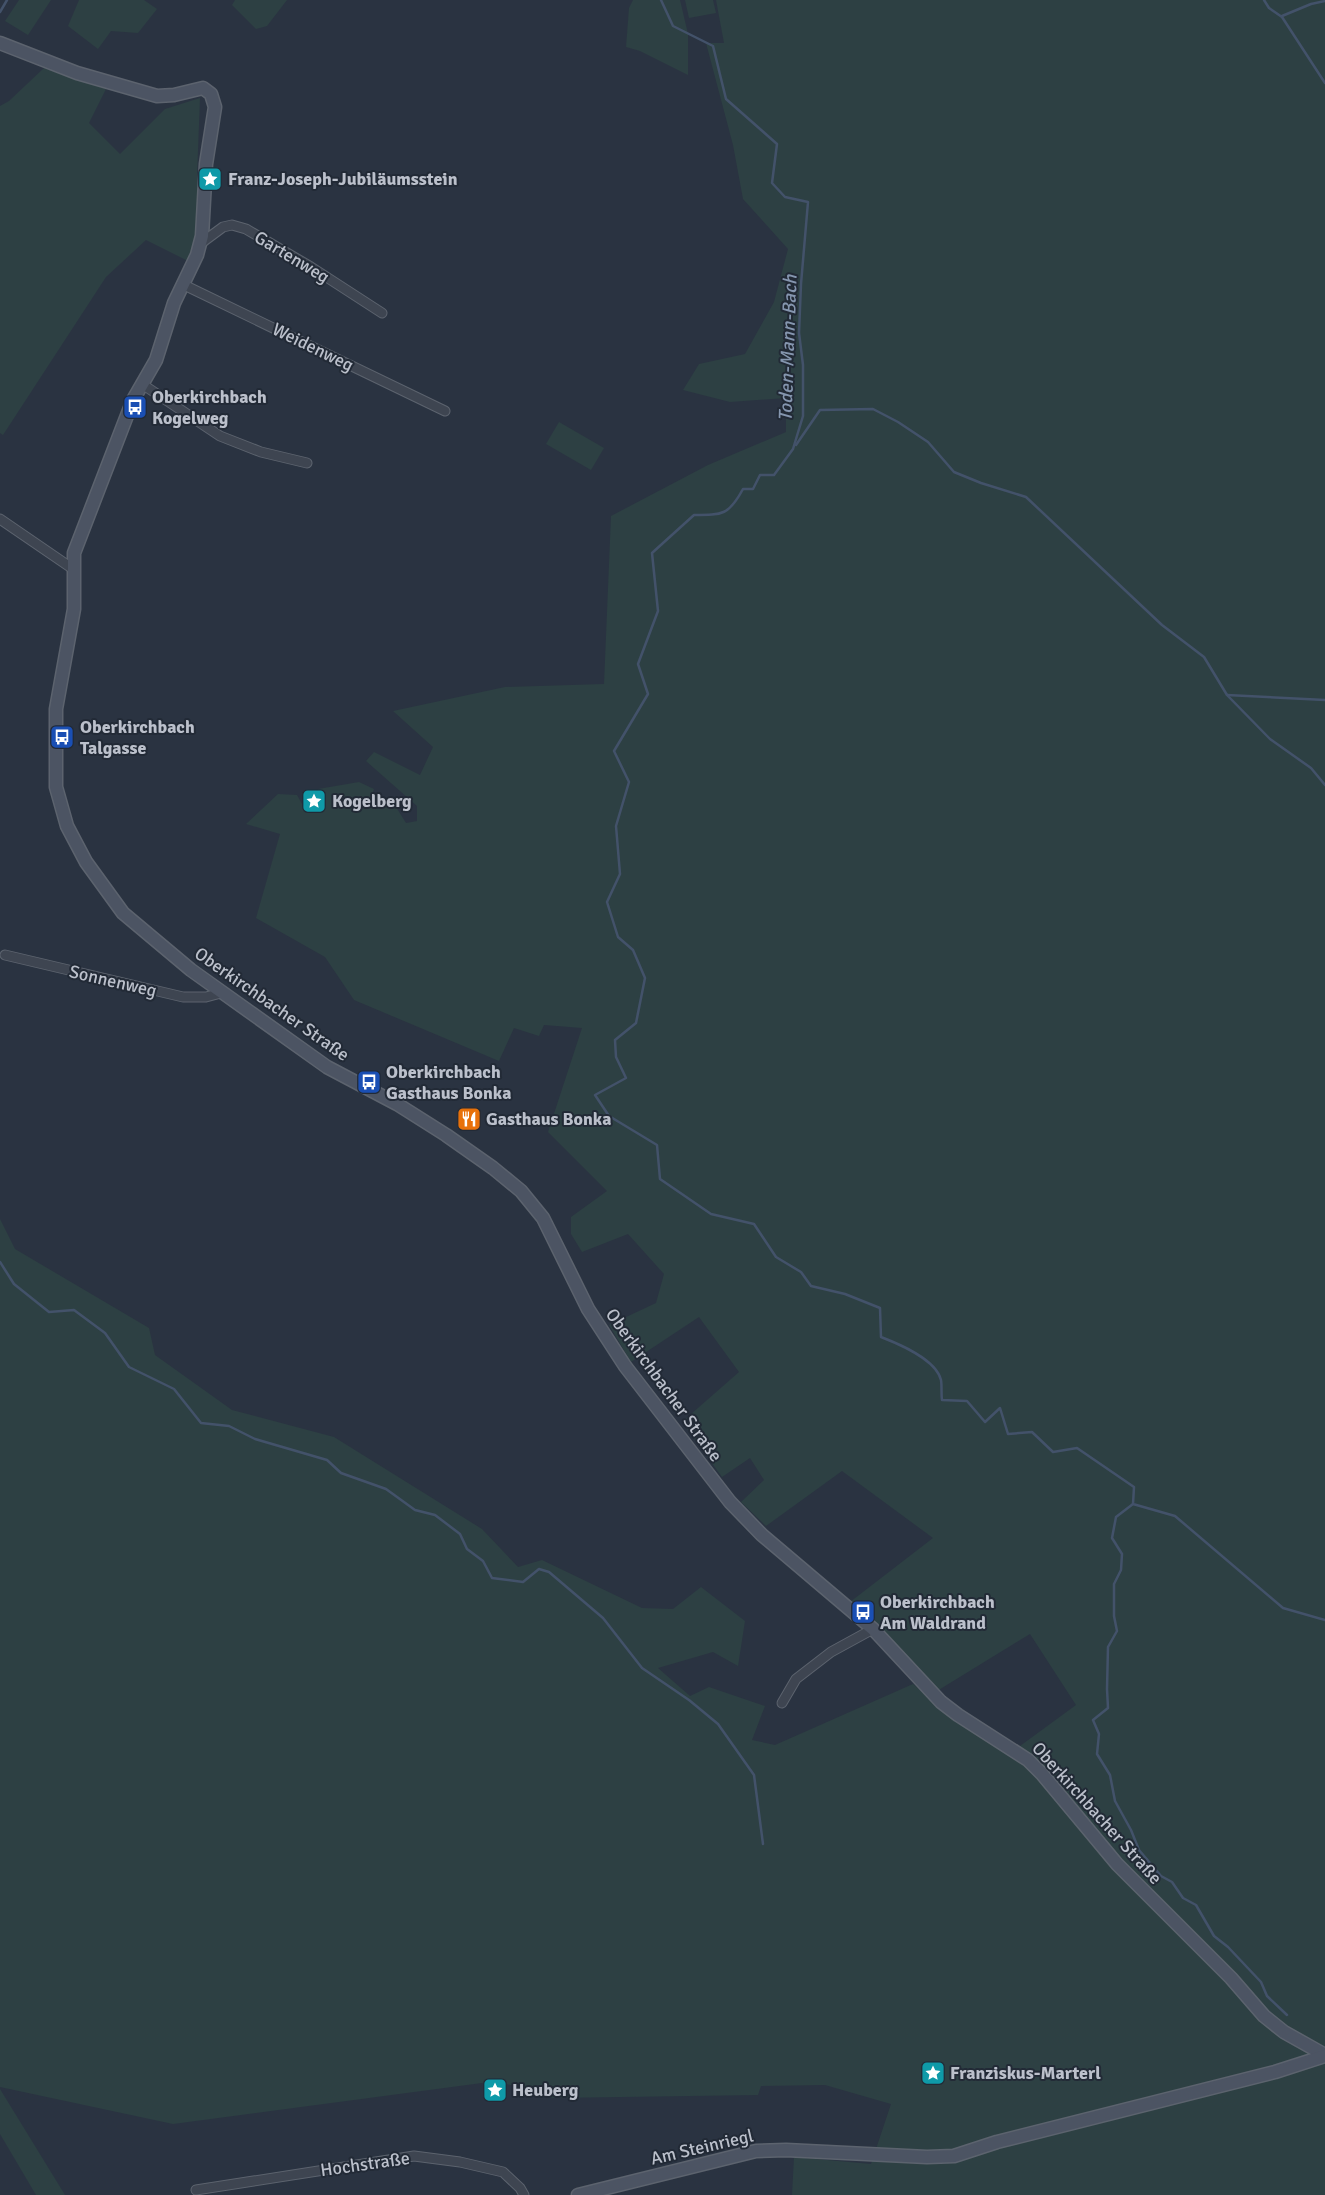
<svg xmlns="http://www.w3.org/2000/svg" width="1325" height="2195" viewBox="0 0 1325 2195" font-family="Signika,sans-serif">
<rect width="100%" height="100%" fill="#2a3341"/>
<g fill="#2d4043">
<path d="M19,0H51L28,35L5,21Z"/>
<path d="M79,0H144L157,9L138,33L111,31L98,49L68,26Z"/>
<path d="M235,0H287L267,26L256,29L232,5Z"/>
<path d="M633,0H680L688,34V75L640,51L626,47L629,8Z"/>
<path d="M685,0H713L716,13L689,18Z"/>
<path d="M716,0H1325V2195H792L794,2157L871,2164L891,2104L825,2085L761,2086L758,2095L553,2098L497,2081L173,2124L0,2087V1219L15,1249L149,1328L155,1355L232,1410L334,1437L482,1529L518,1567L542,1560L642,1608L673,1609L701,1587L745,1621L738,1666L713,1652L658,1668L690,1696L709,1687L765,1706L752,1740L775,1745L913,1684L957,1720L1020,1746L1076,1705L1030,1634L937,1691L882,1629L850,1602L933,1538L842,1471L766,1526L741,1502L764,1480L750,1458L722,1477L682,1422L739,1372L699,1317L631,1362L609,1325L656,1303L664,1274L628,1234L582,1252L571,1234V1217L607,1191L548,1132L582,1028L544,1025L539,1036L514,1028L499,1061L354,1000L325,957L256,918L280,834L246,824L278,794L297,795L302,804L312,803L318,789L359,782L374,789L369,804L396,807L406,823L417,821V806L366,761L374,752L420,775L433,747L393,711L505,687L604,684L611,516L708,465L786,432V398L730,402L683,390L699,364L745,354L774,302L788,249L743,199L733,145L706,43H724Z"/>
<path d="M44,68L106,89L89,123L120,154L165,109L200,98L197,177L200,219L195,244L188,261L146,240L106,277L3,435L0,433V106L9,101Z"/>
<path d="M559,422L604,448L591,470L546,444Z"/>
<path d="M0,2089L65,2195H36L0,2134Z"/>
</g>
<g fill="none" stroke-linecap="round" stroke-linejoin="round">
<g stroke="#43526a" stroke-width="2.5">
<path d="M661,0L673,26L713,46L726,99L777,144L772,183L785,197L808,202L801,284L799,333L803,365V416L793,449L774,475H760L753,489H743C729,515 723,515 694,515L652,553L658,611L638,664L648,694L614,751L629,782L616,826L620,874L607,902L618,937L633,950L645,978L636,1023L615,1040L616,1057L626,1078L595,1095L609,1116L657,1145L660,1179L711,1214L754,1224L776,1257L801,1272L811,1286L845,1294L880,1308L881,1337C899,1344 936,1359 941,1380C942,1386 941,1393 942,1400L967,1401L985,1422L1000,1408L1008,1434L1032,1432L1053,1452L1077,1448L1134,1487L1133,1504L1175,1516L1283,1608L1325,1620"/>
<path d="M1264,0L1269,8L1282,17L1325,83"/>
<path d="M0,12L7,0"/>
<path d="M1282,16L1311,4L1325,1"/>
<path d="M796,445L820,410L873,409L898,422L928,442L954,472L981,483L1026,497L1162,625L1204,657L1227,695L1270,739L1311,768L1325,785"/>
<path d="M1227,695L1325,700"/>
<path d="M0,1262L14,1284L49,1312L74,1310L105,1333L129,1367L174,1389L201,1423L229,1426L255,1439L327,1460L341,1473L386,1489L415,1510L435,1515L460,1534L467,1549L483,1561L492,1578L523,1582L539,1569L549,1572L603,1618L642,1668L689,1700L718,1724L754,1775L763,1844"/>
<path d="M1133,1504L1116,1517L1112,1538L1122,1554L1121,1570L1114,1584V1616L1117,1631L1108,1647L1107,1689L1108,1708L1093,1720L1099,1734L1097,1754L1110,1775L1115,1801L1131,1830L1139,1850L1161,1876L1172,1882L1183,1898L1196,1905L1214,1936L1228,1947L1261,1982L1267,1996L1287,2015"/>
</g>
<g stroke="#5c636e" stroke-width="11">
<g id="street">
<path d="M200,244L223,227L232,225L246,229L311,267L382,313"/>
<path d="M182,284L445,411"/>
<path d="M142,384L220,436L261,452L307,463"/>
<path d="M0,519L73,569"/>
<path d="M5,955L183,997H206L221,993"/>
<path d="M782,1703L796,1679L831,1652L873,1629"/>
<path d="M196,2190L414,2156L460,2162L503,2172L520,2188L524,2195"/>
</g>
</g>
<g stroke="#5c636e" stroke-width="15">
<g id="secondary">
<path d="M0,43L77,73L157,96L174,95L203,88L211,94L215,107L206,164L202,236L197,255L174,303L156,360L133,400L74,553V609L56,709V787L67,826L86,862L123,913L191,970L327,1067L397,1104L446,1135L493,1168L521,1191L543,1218L588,1309L625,1366L730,1502L762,1535L873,1629L941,1702L958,1715L1028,1760L1042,1774L1117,1864L1231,1978L1264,2016L1284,2032L1325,2055"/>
<path d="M578,2195L756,2151L786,2150L927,2157L954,2156L997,2142L1275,2072L1325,2056"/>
</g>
</g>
<use href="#street" stroke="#3e4551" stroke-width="9"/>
<use href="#secondary" stroke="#4c5463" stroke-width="12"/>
</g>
<defs>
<g id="sight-square" transform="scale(1.25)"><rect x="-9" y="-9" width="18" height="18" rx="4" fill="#0f9aa8" stroke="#222a36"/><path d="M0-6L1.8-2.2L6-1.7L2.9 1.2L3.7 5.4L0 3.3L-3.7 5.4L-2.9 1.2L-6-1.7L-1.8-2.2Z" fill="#fff"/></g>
<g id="bus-square" transform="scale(1.25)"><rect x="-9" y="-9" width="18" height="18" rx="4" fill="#1a4fb4" stroke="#222a36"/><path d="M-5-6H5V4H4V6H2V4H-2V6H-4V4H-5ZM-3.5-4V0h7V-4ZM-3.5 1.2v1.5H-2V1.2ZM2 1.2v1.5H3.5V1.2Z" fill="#fff"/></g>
<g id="restaurant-square" transform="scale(1.25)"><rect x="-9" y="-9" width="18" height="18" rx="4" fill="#e8710a" stroke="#222a36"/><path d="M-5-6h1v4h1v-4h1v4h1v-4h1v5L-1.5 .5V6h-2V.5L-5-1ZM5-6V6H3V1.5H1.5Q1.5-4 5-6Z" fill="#fff"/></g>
</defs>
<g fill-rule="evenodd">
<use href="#sight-square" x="210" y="179"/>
<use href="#bus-square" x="135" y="407"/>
<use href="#bus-square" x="62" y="737"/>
<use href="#sight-square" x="314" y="801"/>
<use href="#bus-square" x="369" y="1082"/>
<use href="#restaurant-square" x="469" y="1119"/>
<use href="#bus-square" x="863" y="1612"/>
<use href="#sight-square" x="933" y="2073"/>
<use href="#sight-square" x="495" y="2090"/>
</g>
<g text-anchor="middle" stroke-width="4" stroke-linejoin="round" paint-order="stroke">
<g font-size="18" font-weight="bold" fill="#bbc0cb" stroke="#222a36" text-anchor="start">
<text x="228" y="185">Franz-Joseph-Jubiläumsstein</text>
<text x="152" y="403">Oberkirchbach<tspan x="152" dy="21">Kogelweg</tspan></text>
<text x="80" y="733">Oberkirchbach<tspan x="80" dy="21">Talgasse</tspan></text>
<text x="332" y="807">Kogelberg</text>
<text x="386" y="1078">Oberkirchbach<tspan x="386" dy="21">Gasthaus Bonka</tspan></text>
<text x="486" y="1125">Gasthaus Bonka</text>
<text x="880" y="1608">Oberkirchbach<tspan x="880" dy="21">Am Waldrand</tspan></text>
<text x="950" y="2079">Franziskus-Marterl</text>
<text x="512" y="2096">Heuberg</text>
</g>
<g font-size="18" fill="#bbc0cb" stroke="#222a36">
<text transform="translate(292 257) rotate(31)" y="6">Gartenweg</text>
<text transform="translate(313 347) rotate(26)" y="6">Weidenweg</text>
<text transform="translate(113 981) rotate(13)" y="6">Sonnenweg</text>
<text transform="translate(272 1004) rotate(35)" y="6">Oberkirchbacher Straße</text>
<text transform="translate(664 1385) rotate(54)" y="6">Oberkirchbacher Straße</text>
<text transform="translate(1097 1813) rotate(48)" y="6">Oberkirchbacher Straße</text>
<text transform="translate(702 2147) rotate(-13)" y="6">Am Steinriegl</text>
<text transform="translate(365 2164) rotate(-8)" y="6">Hochstraße</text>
</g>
<g font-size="19" font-style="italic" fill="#8596af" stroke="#222a36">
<text transform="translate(787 348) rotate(-88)" y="7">Toden-Mann-Bach</text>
</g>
</g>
</svg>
